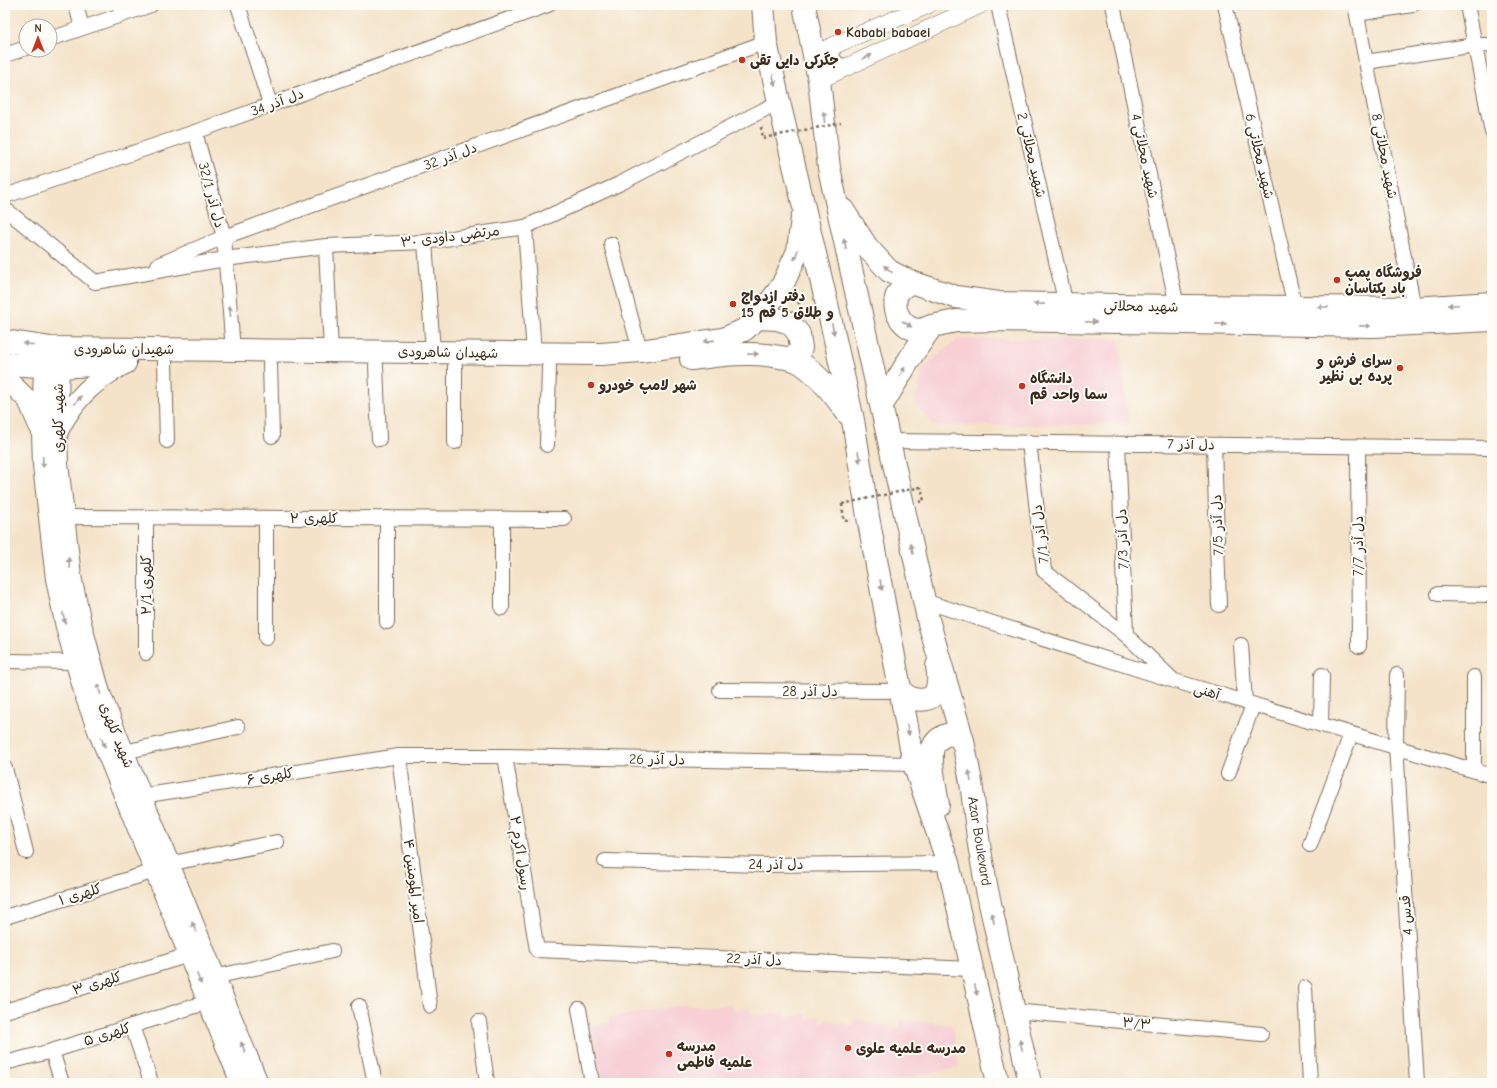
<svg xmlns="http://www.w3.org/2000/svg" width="1497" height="1088" viewBox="0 0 1497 1088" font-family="'Comic Neue','Playpen Sans Arabic',sans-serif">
<rect width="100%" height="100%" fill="#fdfcf7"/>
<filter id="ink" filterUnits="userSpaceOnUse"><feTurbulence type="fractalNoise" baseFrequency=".025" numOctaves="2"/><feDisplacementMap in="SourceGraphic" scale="8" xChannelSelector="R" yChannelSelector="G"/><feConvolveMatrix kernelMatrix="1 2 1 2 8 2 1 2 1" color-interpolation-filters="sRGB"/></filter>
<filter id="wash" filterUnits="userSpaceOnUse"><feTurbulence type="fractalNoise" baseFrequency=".012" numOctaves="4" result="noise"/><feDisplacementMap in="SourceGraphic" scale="16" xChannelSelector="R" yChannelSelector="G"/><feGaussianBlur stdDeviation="0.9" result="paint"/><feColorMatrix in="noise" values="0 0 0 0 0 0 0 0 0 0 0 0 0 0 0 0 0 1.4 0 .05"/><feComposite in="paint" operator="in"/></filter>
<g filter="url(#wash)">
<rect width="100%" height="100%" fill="#f4e3c9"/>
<g fill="#f7cfd5">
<path d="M958,339H1119L1129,424L934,426L915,404L923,368Z"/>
<path d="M683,1005H732L733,1010L749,1008L752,1016L785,1012L786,1018L806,1014L807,1020L820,1015L821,1022L827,1020L854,1026V1019L900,1029V1020L953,1025L959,1067L884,1083H602L590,1026L609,1023L608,1018Z"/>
</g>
</g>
<g filter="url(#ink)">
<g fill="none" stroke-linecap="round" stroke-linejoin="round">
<g stroke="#7c6b5a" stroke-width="16">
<g id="minor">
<path d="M76,5L82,28"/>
<path d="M238,5L270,104"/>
<path d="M998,5L1066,305"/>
<path d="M1113,5L1177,306"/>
<path d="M1225,5L1295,307"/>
<path d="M1355,5L1414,308"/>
<path d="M1467,5L1492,132"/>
<path d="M1357,14L1412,5"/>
<path d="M50,39L151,5"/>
<path d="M837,44L832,51L833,59L839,65L848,66"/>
<path d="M5,55L26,48"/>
<path d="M1366,62L1475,45H1492"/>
<path d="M195,132L224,237L233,350"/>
<path d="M5,196L195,132L548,5"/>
<path d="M5,209L95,282L225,259L326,246L425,242L525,227L619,184L779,102"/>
<path d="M525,227L534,353"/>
<path d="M425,242L433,351"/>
<path d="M611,244L640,351"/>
<path d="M326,246L331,351"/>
<path d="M158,265L224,237L766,42"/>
<path d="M165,362L167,441"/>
<path d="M270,364L272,436"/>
<path d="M376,365L379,439"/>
<path d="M455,366V442"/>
<path d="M889,441L1492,448"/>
<path d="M1029,442L1044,571L1126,635L1171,678"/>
<path d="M1118,444L1126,635"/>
<path d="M547,445L549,367"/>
<path d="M1214,445L1219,605"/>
<path d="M1358,447L1359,646"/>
<path d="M64,517L564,519"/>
<path d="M1438,594L1492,595"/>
<path d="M924,601L1175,681L1492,776"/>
<path d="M502,608V519"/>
<path d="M387,622V518"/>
<path d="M266,638V518"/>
<path d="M1241,645L1245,702"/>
<path d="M146,653V517"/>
<path d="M5,661L76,662"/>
<path d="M1397,675L1396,746L1417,1083"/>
<path d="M720,690L900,691"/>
<path d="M1321,725L1322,675"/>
<path d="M124,752L238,727"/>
<path d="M399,756L430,1006"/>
<path d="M505,756L537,950L971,969"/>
<path d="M5,768L26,852"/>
<path d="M1474,770V677"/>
<path d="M1228,774L1253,705"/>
<path d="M141,796L399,756H505L914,764"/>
<path d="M1310,845L1351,734"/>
<path d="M605,861L766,865L948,863"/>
<path d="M168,864L277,842"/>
<path d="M5,917L155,871"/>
<path d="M214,977L332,951"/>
<path d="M1305,988L1310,1083"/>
<path d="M359,1006L375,1083"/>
<path d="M579,1009L592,1083"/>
<path d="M5,1011L189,955"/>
<path d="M1014,1011L1261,1034"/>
<path d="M479,1022L487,1083"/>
<path d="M132,1026L150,1079"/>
<path d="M52,1051L62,1083"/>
<path d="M5,1063L52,1051L208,1002"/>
</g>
</g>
<g stroke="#7c6b5a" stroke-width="18">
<g id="tertiary">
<path d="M814,54L928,5"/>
<path d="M819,80L980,5"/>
</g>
</g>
<g stroke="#7c6b5a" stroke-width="22">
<g id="secondary">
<path d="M44,367L42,433L43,465L56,579L66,627L86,698L99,733L241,1083"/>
<path d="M59,367L57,433L58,464L71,576L81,623L100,693L114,728L258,1083"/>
<path d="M5,378L28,400L39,426"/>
<path d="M58,431C75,397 94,381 126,363"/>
</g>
</g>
<g stroke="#7c6b5a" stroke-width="24">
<g id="primary">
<path d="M763,5L766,42L779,102L830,317L853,420L868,517L914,764L948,863L998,1083"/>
<path d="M804,5L819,80L829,168L835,196L929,623L963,741L971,782L979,845L987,890L1030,1083"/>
<path d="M843,210L867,247L889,271L911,282L956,297L999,303L1177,306L1414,308L1492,303"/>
<path d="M911,282C907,285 903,287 900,290C888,305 901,330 920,330C924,329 929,327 932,326"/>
<path d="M758,318L777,319L790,323L799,334L801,348L794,360"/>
<path d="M5,341L51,348L601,354L640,351L723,339L744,330L758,318L782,286L798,251L802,218"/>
<path d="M691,359C720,355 750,351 780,357C784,358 790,358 795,360C814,369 836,397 848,414"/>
<path d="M5,364L59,367L125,363"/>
<path d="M882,405L912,355L932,326L956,321L997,320L1373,326L1492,320"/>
<path d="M900,691C905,694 909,698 914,699C939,704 940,684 937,666"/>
<path d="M938,805C936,790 929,761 933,747C935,742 940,738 944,736C952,732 957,736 963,741"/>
</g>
</g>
<g stroke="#7c6b5a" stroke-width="2.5" stroke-dasharray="3 3" stroke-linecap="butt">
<path d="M761,127L763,138"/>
<path d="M794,297L806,312"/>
<path d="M919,502L924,501L921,487"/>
<path d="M842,504L844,521L851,520"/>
</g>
<use href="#minor" stroke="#fff" stroke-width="14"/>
<use href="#tertiary" stroke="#fff" stroke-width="17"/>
<use href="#secondary" stroke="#fff" stroke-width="20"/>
<use href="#primary" stroke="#fff" stroke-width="22"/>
<g stroke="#7c6b5a" stroke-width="2.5" stroke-dasharray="3 3" stroke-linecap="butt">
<path d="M763,138L841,123"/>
<path d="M842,504L921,487"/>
</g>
</g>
<defs><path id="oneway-solid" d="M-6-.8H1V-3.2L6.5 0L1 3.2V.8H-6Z"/></defs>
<g fill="#a79f9a">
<use href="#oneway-solid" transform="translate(867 57) rotate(-25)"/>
<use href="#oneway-solid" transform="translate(774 80) rotate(78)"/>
<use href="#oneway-solid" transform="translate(824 117) rotate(-96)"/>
<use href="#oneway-solid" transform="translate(845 244) rotate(-103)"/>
<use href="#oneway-solid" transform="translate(796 255) rotate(111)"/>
<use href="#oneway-solid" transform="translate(888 269) rotate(-140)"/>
<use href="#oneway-solid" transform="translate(1039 304) rotate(-179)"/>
<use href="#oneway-solid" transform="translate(1453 305) rotate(177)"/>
<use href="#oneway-solid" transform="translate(1323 307) rotate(-180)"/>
<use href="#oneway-solid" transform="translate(230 311) rotate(-95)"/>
<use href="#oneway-solid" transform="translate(1091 322) rotate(1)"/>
<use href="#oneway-solid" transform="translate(907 324) rotate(33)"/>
<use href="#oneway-solid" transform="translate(1221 324) rotate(1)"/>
<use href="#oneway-solid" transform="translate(1365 326) rotate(1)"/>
<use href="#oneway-solid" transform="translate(833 329) rotate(78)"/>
<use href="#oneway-solid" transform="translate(709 341) rotate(172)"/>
<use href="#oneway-solid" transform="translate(28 344) rotate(-170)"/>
<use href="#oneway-solid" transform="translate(753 354) rotate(-1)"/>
<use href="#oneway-solid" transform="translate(902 372) rotate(-59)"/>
<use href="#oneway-solid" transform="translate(78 400) rotate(-50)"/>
<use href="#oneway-solid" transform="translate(859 457) rotate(81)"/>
<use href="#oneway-solid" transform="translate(43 462) rotate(87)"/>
<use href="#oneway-solid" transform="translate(912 549) rotate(-103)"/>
<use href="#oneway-solid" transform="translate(69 563) rotate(-98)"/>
<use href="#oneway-solid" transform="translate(881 585) rotate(80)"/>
<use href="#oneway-solid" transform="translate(64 618) rotate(77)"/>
<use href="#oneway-solid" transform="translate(99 689) rotate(-106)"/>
<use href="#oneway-solid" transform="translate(908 730) rotate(79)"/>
<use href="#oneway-solid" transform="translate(103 742) rotate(68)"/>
<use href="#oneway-solid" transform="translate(970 776) rotate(-100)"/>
<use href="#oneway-solid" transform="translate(993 918) rotate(-102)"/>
<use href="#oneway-solid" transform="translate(194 927) rotate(-112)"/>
<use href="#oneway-solid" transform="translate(199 979) rotate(68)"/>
<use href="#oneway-solid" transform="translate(976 990) rotate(78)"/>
<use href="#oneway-solid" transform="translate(1021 1045) rotate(-103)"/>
<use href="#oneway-solid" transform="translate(243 1047) rotate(-113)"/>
</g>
</g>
<g fill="#c8321e" stroke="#fdfcf7" stroke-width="1.5">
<circle cx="838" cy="32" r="4"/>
<circle cx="742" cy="60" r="4"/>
<circle cx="1337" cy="280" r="4"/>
<circle cx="733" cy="304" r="4"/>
<circle cx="1400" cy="368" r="4"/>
<circle cx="591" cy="385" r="4"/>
<circle cx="1022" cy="386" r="4"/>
<circle cx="848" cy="1048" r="4"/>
<circle cx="669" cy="1054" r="4"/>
</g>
<g text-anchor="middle" stroke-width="4" stroke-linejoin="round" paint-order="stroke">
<g font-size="14" font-weight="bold" fill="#3b2a1e" stroke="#fdfcf7" text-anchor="start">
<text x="846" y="37">Kababi babaei</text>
<text x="750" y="65">جگرکی دایی تقی</text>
<text x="1345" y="277">فروشگاه پمپ<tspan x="1345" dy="16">باد یکتاسان</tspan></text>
<text x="741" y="301">دفتر ازدواج<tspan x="741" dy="16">15 و طلاق 5 قم</tspan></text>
<text x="1392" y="365" text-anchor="end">سرای فرش و<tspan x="1392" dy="16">پرده بی نظیر</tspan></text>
<text x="1030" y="383">دانشگاه<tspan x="1030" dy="16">سما واحد قم</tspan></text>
<text x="599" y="390">شهر لامپ خودرو</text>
<text x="677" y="1051">مدرسه<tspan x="677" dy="16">علمیه فاطمی</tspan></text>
<text x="856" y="1053">مدرسه علمیه علوی</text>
</g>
<g font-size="14" fill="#3b2a1e" stroke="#fdfcf7">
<text transform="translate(277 102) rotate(-20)" y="5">دل آذر 34</text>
<text transform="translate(1032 155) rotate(77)" y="5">شهید محلاتی 2</text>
<text transform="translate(450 156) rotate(-20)" y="5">دل آذر 32</text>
<text transform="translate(1145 156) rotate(78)" y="5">شهید محلاتی 4</text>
<text transform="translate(1260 156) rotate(77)" y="5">شهید محلاتی 6</text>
<text transform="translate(1385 156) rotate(79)" y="5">شهید محلاتی 8</text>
<text transform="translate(212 195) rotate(75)" y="5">دل آذر 32/1</text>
<text transform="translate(450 236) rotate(-7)" y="5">۳۰ مرتضی داودی</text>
<text transform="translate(1141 306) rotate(1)" y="5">شهید محلاتی</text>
<text x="124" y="354">شهیدان شاهرودی</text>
<text transform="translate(448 352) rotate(1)" y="5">شهیدان شاهرودی</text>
<text transform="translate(58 418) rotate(-90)" y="5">شهید کلهری</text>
<text transform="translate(1191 444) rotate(1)" y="5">دل آذر 7</text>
<text x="314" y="523">کلهری ۲</text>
<text transform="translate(1217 525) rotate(-92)" y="5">دل آذر 7/5</text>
<text transform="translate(1040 534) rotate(-97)" y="5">دل آذر 7/1</text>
<text transform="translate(1122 539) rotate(-92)" y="5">دل آذر 7/3</text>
<text transform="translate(1358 546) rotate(-90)" y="5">دل آذر 7/7</text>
<text transform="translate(146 585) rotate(-90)" y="5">کلهری ۲/1</text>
<text x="810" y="696">دل آذر 28</text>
<text transform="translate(1207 691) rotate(17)" y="5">آهنی</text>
<text transform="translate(117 735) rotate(68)" y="5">شهید کلهری</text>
<text transform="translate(657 759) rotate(1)" y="5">دل آذر 26</text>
<text transform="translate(270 776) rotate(-9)" y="5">کلهری ۶</text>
<text transform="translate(980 841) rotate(81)" y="5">Azar Boulevard</text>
<text transform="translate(521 853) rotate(81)" y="5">رسول اکرم ۲</text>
<text x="776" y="869">دل آذر 24</text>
<text transform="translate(414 881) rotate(83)" y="5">امیر المومنین ۴</text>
<text transform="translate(80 894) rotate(-17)" y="5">کلهری ۱</text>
<text transform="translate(1406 915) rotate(-94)" y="5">قدس 4</text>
<text transform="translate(754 959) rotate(3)" y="5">دل آذر 22</text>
<text transform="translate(97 983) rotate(-17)" y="5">کلهری ۳</text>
<text transform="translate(1137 1023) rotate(5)" y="5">۳/۳</text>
<text transform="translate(107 1034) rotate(-17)" y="5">کلهری ۵</text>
</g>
</g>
<rect width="1497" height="1088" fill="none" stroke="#fdfcf7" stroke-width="20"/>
<g transform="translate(38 38)"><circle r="19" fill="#fdfcf7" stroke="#afa8a0"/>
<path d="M0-3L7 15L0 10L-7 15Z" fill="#c8321e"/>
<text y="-6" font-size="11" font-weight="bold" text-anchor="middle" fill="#3b2a1e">N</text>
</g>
</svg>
